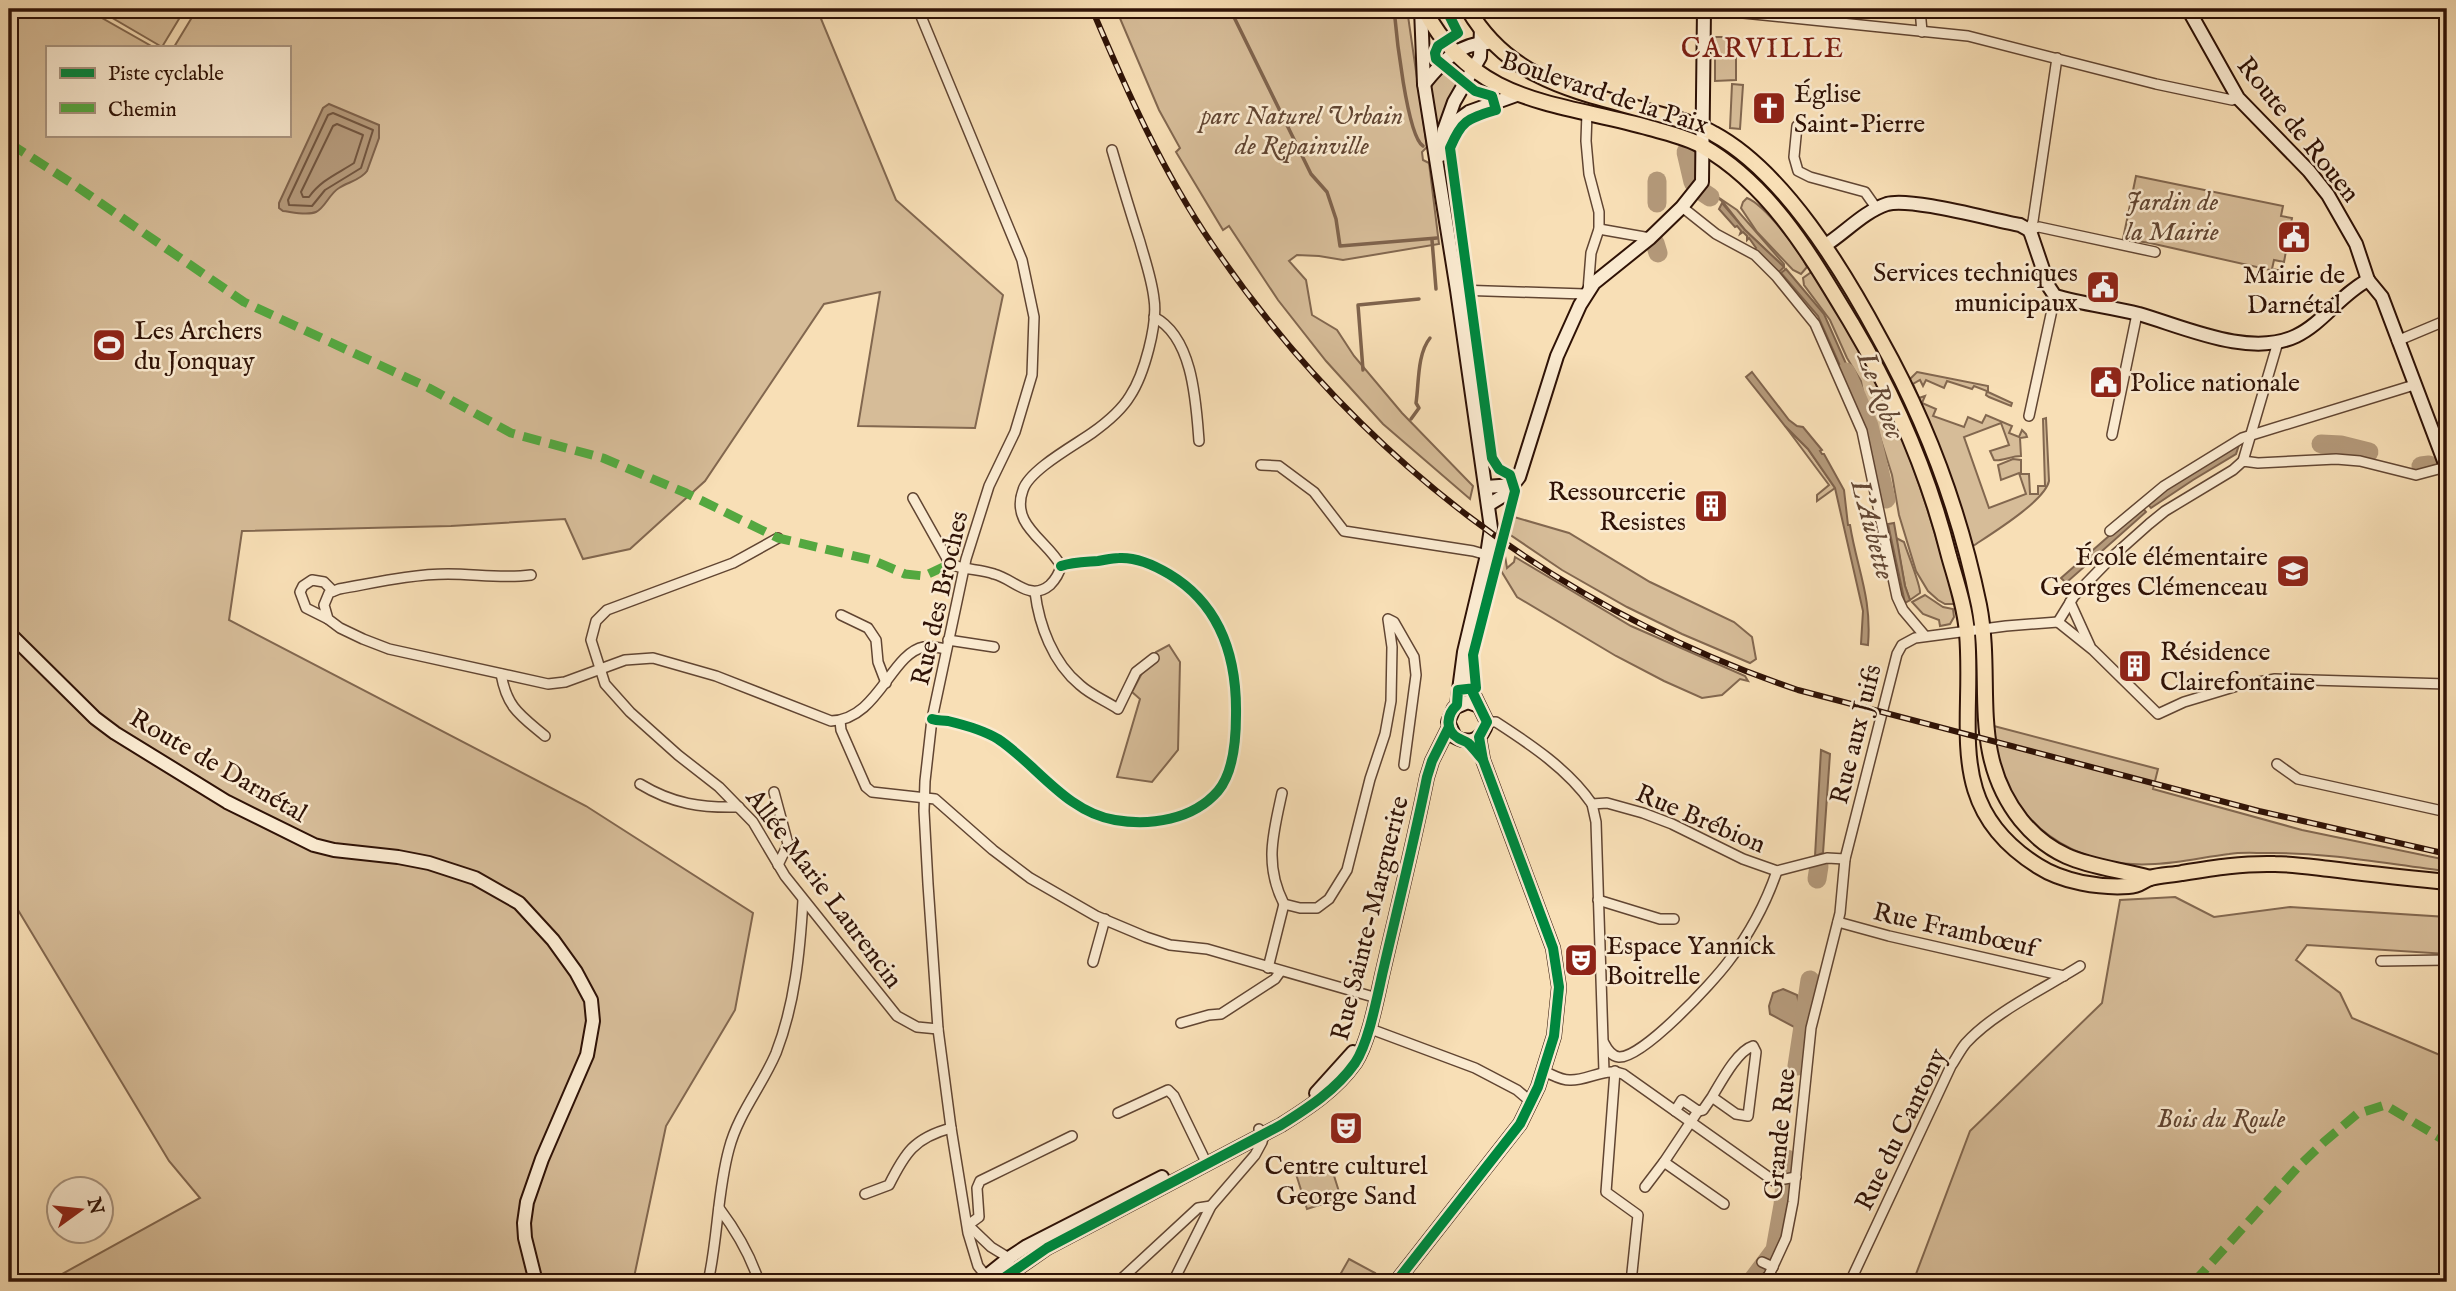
<svg xmlns="http://www.w3.org/2000/svg" width="2456" height="1291" viewBox="0 0 2456 1291" font-family="'IM FELL English',serif">
<rect width="100%" height="100%" fill="#f8dfb6"/>
<filter id="stains"><feTurbulence type="fractalNoise" baseFrequency=".00286" numOctaves="4"/><feColorMatrix values="0 0 0 0 .2 0 0 0 0 .09 0 0 0 0 .02 0 0 0 .5 -.17"/></filter>
<radialGradient id="worn" r=".72"><stop offset=".6" stop-color="#630" stop-opacity="0"/><stop offset="1" stop-color="#630" stop-opacity=".3"/></radialGradient>
<g fill="#d6bc98" stroke="#82674f" stroke-width="2">
<path d="M9,9H86L153,47H47V135H289V47H174L197,9H817L896,200L1003,295L975,428L858,426L880,292L824,304L705,481L630,549L583,559L565,519L451,526L242,531L229,620L586,806L753,913L735,1010L666,1126L633,1282H68L62,1274L200,1198L169,1161L9,895Z"/>
<path d="M97,9H185L162,47Z"/>
<path d="M1116,9H1407L1427,147L1422,152L1423,160L1429,163L1439,244L1343,260L1319,256L1297,255L1289,261L1306,280L1312,315L1337,330L1354,356L1402,413L1473,486L1470,499L1383,424L1326,361L1278,300L1229,226L1223,230L1176,152L1180,148L1159,110Z"/>
<path d="M1715,37H1736V80L1715,81Z"/>
<path d="M1441,70L1458,83L1438,146L1431,87Z"/>
<path d="M1732,84L1743,85L1740,129L1730,128Z"/>
<path d="M2136,176L2283,206L2281,216L2292,218L2284,262L2274,260L2272,269L2293,273L2292,275L2150,243L2123,239Z"/>
<path d="M1706,189L1737,210L1784,264V267L1745,230L1723,202Z"/>
<path d="M1747,198C1765,205 1799,250 1807,267L1801,274L1793,270L1757,232L1741,208L1743,202Z"/>
<path d="M1810,273H1814C1839,315 1864,356 1885,400C1916,465 1936,535 1955,604H1945L1938,600L1928,591L1916,571L1899,515L1892,475L1874,418L1863,392L1861,381L1847,358L1830,320L1804,285L1803,278Z"/>
<path d="M1917,372L1988,386V392L2012,403L2011,406L1989,397L1986,395L1987,391L1974,386L1972,389L1947,381L1944,388L1926,380L1923,386L1920,380L1913,384L1919,398L1925,396L1922,403L1936,409L1933,416L1964,427L1968,417L1982,423L1986,415L2012,426L2009,433L2019,437L2022,430L2026,434L2027,437L2020,438L2021,456C2011,456 2000,462 1994,460L1990,451L2009,445L2001,423L1964,437L1989,508L2026,494L2019,473L2001,480L1998,465L2013,459L2021,460V474H2029L2030,494H2038V486H2045L2043,419L2046,418L2049,481C2045,501 1991,534 1973,546L1936,441L1909,380Z"/>
<path d="M1785,426L1808,449L1835,488L1817,501V495L1829,485Z"/>
<path d="M1514,517L1569,533L1650,582L1734,622L1752,637L1756,659L1750,663L1682,634L1627,607L1562,570L1509,534Z"/>
<path d="M1896,538L1904,542C1907,552 1921,586 1920,593L1910,600L1905,586Z"/>
<path d="M1504,550L1507,568L1514,562L1515,557L1631,626L1745,676L1748,681L1740,679L1722,695L1702,698L1664,681L1616,656L1517,597L1500,569Z"/>
<path d="M1925,595L1943,607L1953,609L1954,617L1950,624L1940,626L1939,620L1923,614L1912,602Z"/>
<path d="M1169,645L1180,662L1178,750L1152,782L1117,777L1140,699L1132,692L1142,673L1158,660L1156,652Z"/>
<path d="M1990,725L2158,769L2153,789L2302,830L2447,860V871C2387,864 2327,852 2266,853C2254,853 2241,852 2229,854C2204,857 2180,863 2155,864C2095,868 2041,844 2010,792C1998,772 1995,748 1990,725Z"/>
<path d="M2175,897L2214,917L2290,907L2447,917V954L2307,945L2296,960L2340,993L2352,1018L2447,1058V1282H1913L1970,1131L2102,1003L2120,900Z"/>
<path d="M1330,1163L1341,1198L1307,1209L1296,1174Z"/>
<path d="M1349,1259L1375,1273L1370,1282H1336Z"/>
</g>
<g fill="#b4997a" stroke="#7f634c" stroke-width="2">
<path d="M329,104L379,125V138L367,171C361,180 348,182 339,188C329,194 325,208 316,212C307,216 292,212 283,211L279,208V203L323,108Z"/>
<path d="M1722,203L1745,230L1784,267L1779,272L1754,250L1756,248L1749,238L1747,240V236L1743,232L1740,234L1741,231L1737,226L1735,227L1719,209Z"/>
<path d="M1786,269L1824,314L1859,393L1853,395L1818,316L1781,273Z"/>
<path d="M1752,372L1789,420L1797,426L1803,427L1822,450L1820,451L1822,454H1824L1844,490L1848,525H1850C1857,569 1872,597 1868,645L1861,644L1863,611L1835,488L1808,449L1785,426L1746,377Z"/>
<path d="M1860,396L1878,451L1872,452L1868,432L1854,398Z"/>
<path d="M2239,445L2236,454L2193,480L2151,508L2147,503L2177,481Z"/>
<path d="M2142,507L2146,512L2066,583L2061,578Z"/>
<path d="M1894,523L1905,586L1910,600L1905,603L1888,524Z"/>
<path d="M1821,750L1830,754L1823,853L1815,856Z"/>
<path d="M1783,989L1797,995L1799,1004L1796,1028L1770,1014L1769,1006L1773,993Z"/>
</g>
<g fill="none" stroke-linecap="round" stroke-linejoin="round">
<g stroke="#725640" stroke-width="2">
<path d="M333,113L373,130L361,168L325,190L312,206L289,205L288,200L328,115Z"/>
<path d="M337,124L363,135L354,163C337,174 321,180 309,197H303L301,192L333,126Z"/>
</g>
<g stroke="#7f634c" stroke-width="3.5">
<path d="M1230,9L1311,174L1327,192L1336,219L1340,246L1437,238"/>
<path d="M1394,9C1396,32 1407,136 1423,146"/>
<path d="M1432,240L1436,289"/>
<path d="M1363,370L1358,305L1419,299"/>
<path d="M1411,419L1419,408L1416,403C1419,384 1417,354 1430,338"/>
</g>
<g stroke="#b4997a" stroke-width="19">
<path d="M1686,152L1693,182"/>
<path d="M1704,193L1710,197"/>
<path d="M1657,203V181"/>
<path d="M1655,243L1658,253"/>
<path d="M1846,372L1869,426L1886,499"/>
<path d="M2321,444L2341,445L2369,452"/>
<path d="M2421,466L2429,465"/>
<path d="M1817,879L1819,866"/>
<path d="M1797,1066L1810,980"/>
<path d="M1751,1282L1775,1250L1783,1205L1787,1159"/>
</g>
<g stroke="#614532" stroke-width="12">
<g id="street">
<path d="M918,9L1022,260L1034,317L1032,375L1015,432L989,486L966,559L932,719L925,781L924,811L928,884L938,1029L951,1128L968,1233L978,1266L991,1282"/>
<path d="M1704,9L1968,36L2156,84L2232,100L2238,98"/>
<path d="M1920,9L1922,32"/>
<path d="M1587,113L1586,141L1589,174L1599,212V229L1591,253L1588,291"/>
<path d="M1797,126L1794,157L1798,171L1810,177L1865,192L1877,209"/>
<path d="M1682,207L1716,234L1755,255L1776,276L1815,324L1862,431L1897,597L1903,610L1925,636"/>
<path d="M1599,229L1650,238"/>
<path d="M2029,230L2033,221L2057,58"/>
<path d="M2029,230L2039,227L2155,252"/>
<path d="M1457,290L1585,294"/>
<path d="M1154,317C1193,337 1196,402 1199,441"/>
<path d="M2397,341L2447,320"/>
<path d="M2029,416L2055,296"/>
<path d="M2112,435L2137,314"/>
<path d="M2243,461L2278,342"/>
<path d="M1261,465L1279,466L1314,492L1344,531L1473,551L1487,555"/>
<path d="M913,498L950,564C964,570 980,569 994,574C1014,579 1030,602 1050,585C1056,579 1059,574 1061,566"/>
<path d="M2110,531L2164,486L2242,438L2414,385"/>
<path d="M778,538L733,563L607,610L596,621L591,640L605,684L630,712L678,755L719,787L753,822L785,876L897,1016L917,1027L938,1029"/>
<path d="M1061,566C1047,540 1010,525 1023,490C1029,470 1075,445 1092,433C1106,423 1121,411 1130,396C1144,375 1158,324 1154,299C1152,280 1145,260 1140,242C1130,211 1121,181 1112,150"/>
<path d="M531,575C503,579 476,574 448,574C412,574 374,583 339,589L329,593L324,605L328,619L340,628L363,639L389,649L548,684L565,682L625,660L653,658L716,676L831,721C878,720 891,653 924,647C931,645 939,648 946,649"/>
<path d="M1035,592C1039,625 1053,663 1080,685C1091,695 1106,701 1118,709L1136,672L1154,658"/>
<path d="M2070,602L2090,646"/>
<path d="M841,615L868,628L876,640L878,662L886,683"/>
<path d="M328,619L306,608L300,592L303,586L312,580L324,582L333,591"/>
<path d="M2058,622L2074,596L2112,557L2149,524L2165,511L2233,470L2243,461L2258,463L2336,459L2360,461L2416,475L2446,467"/>
<path d="M2058,622L2093,650L2158,714L2184,702L2237,686L2275,679L2447,684"/>
<path d="M948,640L994,647"/>
<path d="M501,674C507,708 520,715 545,736"/>
<path d="M932,719C938,721 942,720 948,721C965,725 983,730 998,739C1036,764 1066,812 1115,820C1150,826 1193,820 1218,791C1234,772 1236,739 1236,715C1237,657 1221,605 1169,574C1154,565 1136,557 1119,558C1112,558 1105,560 1098,561C1086,562 1073,562 1061,566"/>
<path d="M840,721L841,730L866,787L872,792L935,799L993,850L1030,878L1096,916L1146,937L1170,945L1207,949L1377,998"/>
<path d="M1487,722H1496C1530,744 1569,770 1592,804L1607,803L1643,813L1672,824L1743,859L1777,871L1827,858L1845,859"/>
<path d="M2277,764L2298,779L2447,812"/>
<path d="M640,784C673,804 701,808 739,807"/>
<path d="M774,792L788,844L778,865"/>
<path d="M1282,793C1273,834 1264,865 1284,904"/>
<path d="M1592,804L1596,822L1604,1072"/>
<path d="M1598,900L1660,919H1674"/>
<path d="M1838,922L1889,936L2064,976"/>
<path d="M2381,961L2447,960"/>
<path d="M1093,962L1105,919"/>
<path d="M1268,968L1284,904L1300,908H1317L1329,899L1347,870L1370,779L1385,734L1391,701L1392,647L1388,619L1394,622L1414,657L1416,675L1404,765"/>
<path d="M1181,1023L1209,1015L1221,1014L1275,979L1280,972"/>
<path d="M1368,1028L1475,1068L1517,1090L1531,1102"/>
<path d="M1604,1043C1607,1049 1611,1056 1619,1057C1643,1058 1713,982 1728,962C1748,936 1766,903 1777,871"/>
<path d="M1543,1071C1552,1074 1561,1081 1571,1080C1589,1080 1605,1067 1623,1074L1774,1181L1796,1177"/>
<path d="M1615,1071L1606,1192L1638,1215L1631,1282"/>
<path d="M1675,1111L1682,1100L1698,1111L1664,1162L1724,1204"/>
<path d="M1698,1111L1703,1110L1712,1097L1736,1114L1748,1116L1756,1052L1753,1046C1737,1051 1721,1082 1712,1097"/>
<path d="M1118,1113L1168,1090L1174,1096L1206,1162"/>
<path d="M1645,1187L1664,1162"/>
<path d="M865,1194L889,1185C905,1153 914,1138 951,1128"/>
<path d="M719,1208C737,1232 750,1254 759,1282"/>
<path d="M968,1225L979,1217L977,1188L980,1181L1072,1136"/>
<path d="M968,1225L991,1247L1009,1258V1282"/>
<path d="M1762,1262L1773,1267"/>
<path d="M708,1282C718,1239 717,1193 729,1149C738,1114 762,1086 776,1053C795,1004 800,951 803,900"/>
<path d="M1118,1282L1198,1208L1211,1206"/>
<path d="M1173,1282L1211,1206L1255,1155L1262,1142L1263,1138L1259,1129"/>
<path d="M1762,1282L1769,1275L1786,1238L1793,1202L1811,1028L1840,913L1845,859L1897,654L1902,645L1915,638L2006,626L2058,622"/>
<path d="M1850,1282L1951,1066C1956,1059 1960,1050 1966,1043C1993,1013 2045,988 2080,966"/>
</g>
</g>
<g stroke="#2f1206" stroke-width="16">
<g id="secondary">
<path d="M1421,9L1424,84L1457,290L1491,528L1487,555L1464,652L1457,705"/>
<path d="M2188,9L2238,98L2309,171L2328,195L2356,244L2368,280"/>
<path d="M1424,84C1441,63 1458,43 1488,43"/>
<path d="M1444,130L1469,112L1519,94"/>
<path d="M1441,155L1444,130L1454,102L1480,57L1481,28"/>
<path d="M1824,246C1845,233 1863,212 1887,204C1910,197 1992,220 2020,225L2029,230L2031,234L2049,287L2055,296C2082,304 2111,307 2139,314C2184,327 2250,358 2296,336C2323,323 2340,295 2368,280"/>
<path d="M2368,280L2382,297L2447,469"/>
<path d="M1486,487L1513,485"/>
<path d="M1488,505L1506,494L1519,477L1557,356L1580,305L1594,283L1650,238L1682,207L1702,182L1704,9"/>
<path d="M9,633L95,718L115,733L227,802L314,845L334,850L398,857L429,863L475,878L519,903L553,940L576,972L591,1000L593,1021L587,1055L542,1159L527,1202L524,1223L525,1238L536,1282"/>
<path d="M1465,661L1471,689L1487,722C1483,739 1470,745 1455,737L1448,722L1454,708L1468,702L1479,706"/>
<path d="M1316,1093L1353,1052"/>
<path d="M979,1282L1009,1258L1027,1246L1162,1177"/>
<path d="M998,1282L1047,1248L1281,1125C1308,1108 1336,1090 1355,1063C1369,1042 1377,997 1383,971C1398,906 1414,842 1427,777L1432,761L1449,727"/>
<path d="M1396,1282L1520,1124L1538,1087L1554,1036L1559,987L1553,948L1483,760L1479,737"/>
</g>
</g>
<g stroke="#2f1206" stroke-width="18">
<g id="primary">
<path d="M1424,9C1474,105 1558,102 1650,128C1667,133 1687,137 1702,146C1772,186 1812,258 1852,324C1894,395 1929,476 1949,556C1956,581 1965,607 1967,633C1975,726 1942,806 2038,866C2063,882 2099,888 2129,886C2139,886 2142,881 2150,878C2160,875 2172,875 2182,873C2213,868 2244,863 2275,864C2293,864 2312,867 2330,869C2369,874 2408,878 2447,882"/>
<path d="M1468,9C1510,81 1577,91 1651,112C1673,118 1695,123 1714,134C1784,172 1843,270 1880,339C1926,421 1960,513 1979,605C1994,682 1968,753 2021,820C2059,867 2099,864 2150,878"/>
</g>
</g>
<use href="#street" stroke="#faead0" stroke-width="9"/>
<use href="#secondary" stroke="#faead0" stroke-width="12"/>
<use href="#primary" stroke="#f8dfb6" stroke-width="14"/>
<g stroke="#2f1206" stroke-width="6">
<path id="rail" d="M1092,9C1126,89 1162,171 1212,244C1357,457 1554,607 1798,690L2259,811L2447,854"/>
</g>
<use href="#rail" stroke="#faead0" stroke-width="3.5" stroke-dasharray="10" stroke-linecap="butt"/>
<g stroke="#54a840" stroke-width="9" stroke-dasharray="18 9" stroke-linecap="butt">
<path d="M9,143L73,184L244,302L429,388L511,433L603,458L686,493L778,538L872,560L905,574L924,576L950,564"/>
<path d="M2194,1282L2298,1167L2324,1142L2357,1114L2385,1105L2447,1142"/>
</g>
<g stroke="#faead0" stroke-width="15">
<g id="cycleway">
<path d="M1446,9L1458,33L1438,46L1435,53L1436,59L1475,91L1492,96L1496,110C1467,119 1462,120 1450,148L1492,458L1499,469L1510,475L1515,491L1473,655L1476,688L1458,690L1457,705C1447,714 1444,730 1458,738C1461,740 1466,741 1468,743C1473,747 1478,755 1483,760"/>
<path d="M932,719C938,721 942,720 948,721C965,725 983,730 998,739C1036,764 1066,812 1115,820C1150,826 1193,820 1218,791C1234,772 1236,739 1236,715C1237,657 1221,605 1169,574C1154,565 1136,557 1119,558C1112,558 1105,560 1098,561C1086,562 1073,562 1061,566"/>
<path d="M998,1282L1047,1248L1281,1125C1308,1108 1336,1090 1355,1063C1369,1042 1377,997 1383,971C1398,906 1414,842 1427,777L1432,761L1449,727"/>
<path d="M1396,1282L1520,1124L1538,1087L1554,1036L1559,987L1553,948L1483,760L1479,737L1487,722L1471,689"/>
</g>
</g>
<use href="#cycleway" stroke="#00873e" stroke-width="10"/>
</g>
<defs>
<g id="church-square" transform="scale(1.75)"><rect x="-9" y="-9" width="18" height="18" rx="4" fill="#8f2418" stroke="#faead0"/><path d="M-1.2-6h2.4v3.5h3.3v2.4h-3.3V6h-2.4V-.1h-3.3v-2.4h3.3Z" fill="#fff"/></g>
<g id="civic-square" transform="scale(1.75)"><rect x="-9" y="-9" width="18" height="18" rx="4" fill="#8f2418" stroke="#faead0"/><path d="M-.6-6.5H3V-4.5H.6V-3L4-1V1h2V6H-6V1h2V-1L-.6-3ZM-1.2 2.5V6h2.4V2.5Z" fill="#fff"/></g>
<g id="stadium-square" transform="scale(1.75)"><rect x="-9" y="-9" width="18" height="18" rx="4" fill="#8f2418" stroke="#faead0"/><path d="M0-5a6.5 5 0 1 0 0 10a6.5 5 0 1 0 0-10ZM-3.5-1.8h7v3.6h-7Z" fill="#fff"/></g>
<g id="building-square" transform="scale(1.75)"><rect x="-9" y="-9" width="18" height="18" rx="4" fill="#8f2418" stroke="#faead0"/><path d="M-4-6H4V6H1V3H-1V6H-4ZM-2.5-4.3h1.7v1.8h-1.7ZM.8-4.3h1.7v1.8H.8ZM-2.5-1h1.7V.8h-1.7ZM.8-1h1.7V.8H.8Z" fill="#fff"/></g>
<g id="school-square" transform="scale(1.75)"><rect x="-9" y="-9" width="18" height="18" rx="4" fill="#8f2418" stroke="#faead0"/><path d="M0-5L7-2L0 1L-7-2ZM-4 1L0 2.5L4 1V4Q0 6-4 4Z" fill="#fff"/></g>
<g id="theatre-square" transform="scale(1.75)"><rect x="-9" y="-9" width="18" height="18" rx="4" fill="#8f2418" stroke="#faead0"/><path d="M-5-5.5Q0-4 5-5.5V0Q5 5 0 6Q-5 5-5 0ZM-3.3-2.5H-1v1.5H-3.3ZM1-2.5H3.3v1.5H1ZM-2.8 1Q0 5.5 2.8 1Z" fill="#fff"/></g>
</defs>
<g fill-rule="evenodd">
<use href="#church-square" x="1769" y="108"/>
<use href="#civic-square" x="2294" y="237"/>
<use href="#civic-square" x="2103" y="287"/>
<use href="#stadium-square" x="109" y="345"/>
<use href="#civic-square" x="2106" y="382"/>
<use href="#building-square" x="1711" y="506"/>
<use href="#school-square" x="2293" y="571"/>
<use href="#building-square" x="2135" y="666"/>
<use href="#theatre-square" x="1581" y="960"/>
<use href="#theatre-square" x="1346" y="1128"/>
</g>
<g text-anchor="middle" stroke-width="5" stroke-linejoin="round" paint-order="stroke">
<g font-size="26" fill="#2f1206" stroke="#faead0">
<text transform="translate(1605 92) rotate(18)" y="9">Boulevard de la Paix</text>
<text transform="translate(2299 129) rotate(51)" y="9">Route de Rouen</text>
<text transform="translate(939 598) rotate(-77)" y="9">Rue des Broches</text>
<text transform="translate(1855 734) rotate(-76)" y="9">Rue aux Juifs</text>
<text transform="translate(219 765) rotate(30)" y="9">Route de Darnétal</text>
<text transform="translate(1701 818) rotate(23)" y="9">Rue Brébion</text>
<text transform="translate(825 888) rotate(53)" y="9">Allée Marie Laurencin</text>
<text transform="translate(1369 918) rotate(-76)" y="9">Rue Sainte-Marguerite</text>
<text transform="translate(1955 929) rotate(13)" y="9">Rue Frambœuf</text>
<text transform="translate(1900 1129) rotate(-64)" y="9">Rue du Cantony</text>
<text transform="translate(1779 1134) rotate(-84)" y="9">Grande Rue</text>
</g>
<g font-size="26" fill="#2f1206" stroke="#faead0" text-anchor="start">
<text x="1794" y="102">Église<tspan x="1794" dy="30">Saint-Pierre</tspan></text>
<text x="2078" y="281" text-anchor="end">Services techniques<tspan x="2078" dy="30">municipaux</tspan></text>
<text x="2294" y="283" text-anchor="middle">Mairie de<tspan x="2294" dy="30">Darnétal</tspan></text>
<text x="134" y="339">Les Archers<tspan x="134" dy="30">du Jonquay</tspan></text>
<text x="2130" y="391">Police nationale</text>
<text x="1686" y="500" text-anchor="end">Ressourcerie<tspan x="1686" dy="30">Resistes</tspan></text>
<text x="2268" y="565" text-anchor="end">École élémentaire<tspan x="2268" dy="30">Georges Clémenceau</tspan></text>
<text x="2160" y="660">Résidence<tspan x="2160" dy="30">Clairefontaine</tspan></text>
<text x="1606" y="954">Espace Yannick<tspan x="1606" dy="30">Boitrelle</tspan></text>
<text x="1346" y="1174" text-anchor="middle">Centre culturel<tspan x="1346" dy="30">George Sand</tspan></text>
</g>
<g font-size="26" font-style="italic" fill="#614532" stroke="#faead0">
<text x="1302" y="124">parc Naturel Urbain<tspan x="1302" dy="30">de Repainville</tspan></text>
<text x="2172" y="210">Jardin de<tspan x="2172" dy="30">la Mairie</tspan></text>
<text x="2221" y="1127">Bois du Roule</text>
</g>
<g font-size="28" letter-spacing="2" fill="#7a1f14" stroke="#faead0">
<text x="1763" y="57">CARVILLE</text>
</g>
<g font-size="28" font-style="italic" fill="#644834" stroke="#faead0">
<text transform="translate(1882 395) rotate(70)" y="10">Le Robec</text>
<text transform="translate(1874 529) rotate(75)" y="10">L'Aubette</text>
</g>
</g>
<rect width="2456" height="1291" fill="none" stroke="#f8dfb6" stroke-width="35"/>
<rect x="10" y="10" width="2435" height="1270" fill="none" stroke="#2f1206" stroke-width="3.5"/>
<rect x="18" y="18" width="2421" height="1256" fill="none" stroke="#2f1206" stroke-width="2"/>
<rect x="46" y="46" width="245" height="91" fill="#faead0" stroke="#a9947f" stroke-width="2"/>
<rect x="60" y="68" width="35" height="10" fill="#00873e" stroke="#a9947f" stroke-width="2"/>
<text x="108" y="80" font-size="21" fill="#2f1206">Piste cyclable</text>
<rect x="60" y="103" width="35" height="10" fill="#54a840" stroke="#a9947f" stroke-width="2"/>
<text x="108" y="116" font-size="21" fill="#2f1206">Chemin</text>
<g transform="translate(80 1210) rotate(75)"><circle r="33" fill="#faead0" stroke="#a9947f" stroke-width="2"/>
<path d="M0-5L12 26L0 18L-12 26Z" fill="#8f2418"/>
<text y="-10" font-size="19" font-weight="bold" text-anchor="middle" fill="#2f1206">N</text>
</g>
<rect width="100%" height="100%" filter="url(#stains)"/>
<rect width="100%" height="100%" fill="url(#worn)"/>
</svg>
